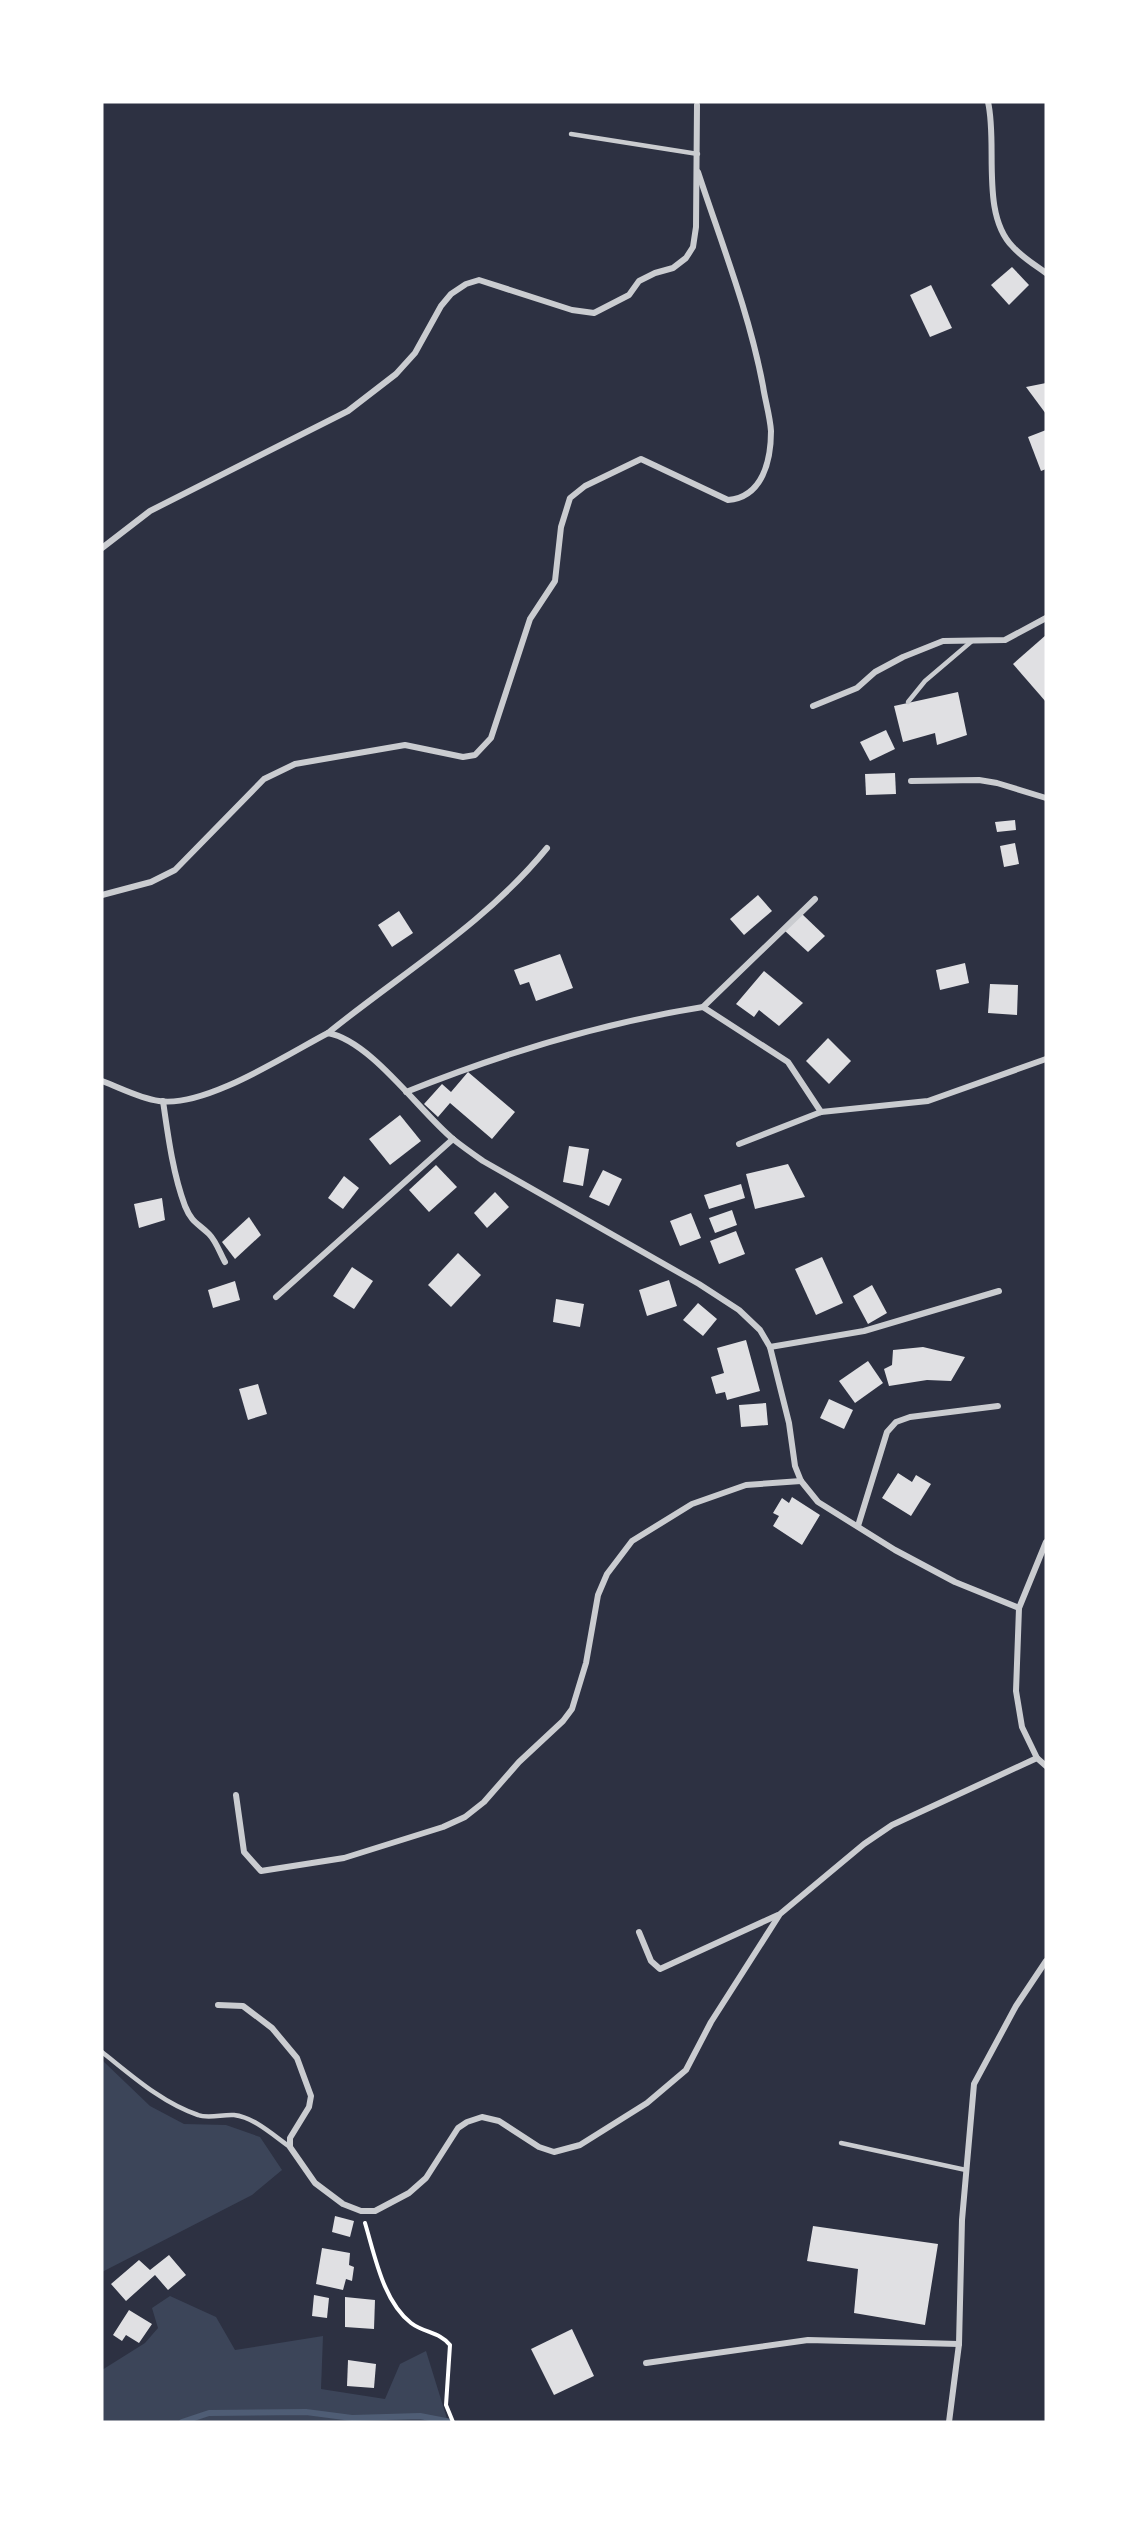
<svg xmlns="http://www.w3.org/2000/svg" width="1148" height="2524" viewBox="0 0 1148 2524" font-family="Manrope,sans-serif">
<rect width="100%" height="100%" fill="#2d3142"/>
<g fill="#3c4559">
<path d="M102,2060L150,2106L184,2124L226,2125L260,2137L282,2170L252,2195L102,2272Z"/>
<path d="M170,2296L216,2317L235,2350L323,2336L321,2389L385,2399L400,2364L426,2351L448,2422H102V2370L145,2343L158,2328L152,2308Z"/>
</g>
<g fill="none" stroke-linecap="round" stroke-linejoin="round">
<path stroke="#4f5d75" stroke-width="6" d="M182,2422L209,2413L306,2412L352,2418L420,2416L451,2422"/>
</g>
<g fill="#e0e0e3">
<path d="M1012,267L1029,285L1009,305L991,285Z"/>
<path d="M931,285L952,328L930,337L910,295Z"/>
<path d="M1046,383V414L1026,387Z"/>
<path d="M1046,430V469L1041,471L1028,437Z"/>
<path d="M1046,635V702L1013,664Z"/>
<path d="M958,692L967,735L937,745L935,733L903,742L894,706Z"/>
<path d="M886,730L895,749L870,761L860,742Z"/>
<path d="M895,773L896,794L866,795L865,774Z"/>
<path d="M1015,820L1016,830L997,832L995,822Z"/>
<path d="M1015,843L1019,864L1004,867L1000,846Z"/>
<path d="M758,895L772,911L744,935L730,919Z"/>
<path d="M399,911L413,933L392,947L378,925Z"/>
<path d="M802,914L825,936L808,952L785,931Z"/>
<path d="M560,954L573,988L536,1001L529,982L520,985L514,970Z"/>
<path d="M965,963L969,983L940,990L936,970Z"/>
<path d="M764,971L803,1003L779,1026L759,1010L754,1017L736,1004Z"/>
<path d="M990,984L1018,985L1017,1015L988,1013Z"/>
<path d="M828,1038L851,1061L829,1084L806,1061Z"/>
<path d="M468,1072L515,1112L492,1139L450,1103L438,1117L424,1104L442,1084L451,1092Z"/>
<path d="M400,1115L421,1141L390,1165L369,1139Z"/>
<path d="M569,1146L589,1149L583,1186L563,1182Z"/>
<path d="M788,1164L805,1197L755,1209L746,1174Z"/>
<path d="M436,1165L457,1187L429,1212L409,1190Z"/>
<path d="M603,1170L622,1179L609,1206L589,1197Z"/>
<path d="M344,1176L359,1188L343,1209L328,1198Z"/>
<path d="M741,1184L745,1198L709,1209L704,1195Z"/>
<path d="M495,1192L509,1207L487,1228L474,1213Z"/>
<path d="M162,1198L165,1220L139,1228L134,1204Z"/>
<path d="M732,1210L737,1225L715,1233L709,1218Z"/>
<path d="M691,1213L701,1238L680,1246L670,1221Z"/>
<path d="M249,1217L261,1235L235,1259L222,1242Z"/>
<path d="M736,1231L745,1254L719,1264L710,1241Z"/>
<path d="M458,1253L481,1275L451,1307L428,1285Z"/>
<path d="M822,1257L843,1303L816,1315L795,1269Z"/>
<path d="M352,1267L373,1281L354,1309L333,1296Z"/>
<path d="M669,1280L677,1306L647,1316L639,1290Z"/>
<path d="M235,1281L240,1300L213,1308L208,1290Z"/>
<path d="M872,1285L887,1313L868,1324L853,1296Z"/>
<path d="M556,1299L584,1304L580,1327L553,1322Z"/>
<path d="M698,1303L717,1319L703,1336L683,1320Z"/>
<path d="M746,1340L760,1391L727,1400L725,1392L716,1394L711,1377L724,1373L717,1348Z"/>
<path d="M923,1347L965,1357L951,1381L927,1380L889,1386L884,1369L892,1365L893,1350Z"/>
<path d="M868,1361L883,1383L855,1403L839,1381Z"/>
<path d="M258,1384L267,1414L248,1420L239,1389Z"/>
<path d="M829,1399L853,1410L844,1429L820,1418Z"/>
<path d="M766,1403L768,1425L741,1427L739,1405Z"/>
<path d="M898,1473L912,1482L916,1475L931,1484L911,1516L882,1498Z"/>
<path d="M792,1497L820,1515L802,1545L773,1526L779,1516L773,1513L782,1498L789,1503Z"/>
<path d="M335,2216L354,2221L350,2237L332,2232Z"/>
<path d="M813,2226L938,2244L925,2325L854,2313L858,2269L807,2261Z"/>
<path d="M322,2248L350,2253L349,2265L354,2267L352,2281L346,2279L343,2290L316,2284Z"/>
<path d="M169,2255L186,2275L168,2290L155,2275L126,2301L111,2284L139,2260L150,2270Z"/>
<path d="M314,2295L329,2298L327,2318L312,2316Z"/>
<path d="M345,2297L375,2300L374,2329L345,2327Z"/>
<path d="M129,2310L152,2324L139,2343L126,2335L122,2341L113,2335Z"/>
<path d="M572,2329L594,2376L554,2395L531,2349Z"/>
<path d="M348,2360L376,2364L374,2388L347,2386Z"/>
</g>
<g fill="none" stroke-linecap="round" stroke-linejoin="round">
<path stroke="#fff" stroke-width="4" d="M365,2223C375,2256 383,2301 411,2323C424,2333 440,2332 450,2345L446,2405L453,2422"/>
<g stroke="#caccd0" stroke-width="4.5">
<path d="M571,134L698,154"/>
<path d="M908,702L925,681L972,641"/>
<path d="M102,2052C131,2075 162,2103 198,2115C209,2119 223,2114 234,2115C254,2117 274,2136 290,2147"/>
<path d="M841,2143L966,2170"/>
</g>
<g stroke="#caccd0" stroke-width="6">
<path d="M988,102C998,144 980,214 1013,247C1022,257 1035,265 1046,273"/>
<path d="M102,548L150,511L348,411L396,374L415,353L441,306L451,294L466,284L479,280L572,310L594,313L629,295L639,281L655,273L673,268L686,258L693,247L696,227L697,105"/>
<path d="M813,706L857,688L875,672L903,657L943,641L1005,640L1046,618"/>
<path d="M911,781L979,780L997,783L1046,798"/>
<path d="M102,895L151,882L175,870L264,779L295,764L405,745L463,757L475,755L491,738L530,619L555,581L561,527L570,498L585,486L641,459L728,500C763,497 771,460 771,431C770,416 765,400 763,386C749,312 721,242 698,172"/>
<path d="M703,1007L815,899"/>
<path d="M328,1033C402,973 486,923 547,848"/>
<path d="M102,1081C121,1088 139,1098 159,1101C205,1108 286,1055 328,1033C371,1041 419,1111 453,1139C463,1147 473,1154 483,1161L699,1284L739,1310L760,1330L770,1347L789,1423L795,1466L801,1481L818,1502L895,1550L955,1582L1019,1608"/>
<path d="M406,1092C501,1054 602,1023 703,1007L788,1062L821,1112"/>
<path d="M163,1101C168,1136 173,1174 185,1206C192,1223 198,1223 209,1234C216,1241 220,1253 225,1262"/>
<path d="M739,1144L821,1112L928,1101L1046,1059"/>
<path d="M276,1297L453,1139"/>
<path d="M770,1347L864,1331L999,1291"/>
<path d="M858,1526L887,1432L896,1422L910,1417L998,1406"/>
<path d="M1046,1542L1019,1608L1016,1691L1022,1727L1037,1758L1046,1766"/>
<path d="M236,1795L244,1852L261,1871L344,1858L443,1827L465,1817L484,1802L519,1762L563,1721L572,1709L586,1663L598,1595L607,1574L632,1541L692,1504L746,1485L801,1481"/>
<path d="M639,1932L651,1961L660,1969L778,1915"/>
<path d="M218,2005L243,2006L272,2028L297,2058L311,2096L309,2107L290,2138V2147L315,2183L343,2204L361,2211H375L409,2193L426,2178L458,2128L467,2122L482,2117L499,2121L539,2147L554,2152L580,2145L647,2103L686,2070L711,2022L780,1914L864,1844L892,1825L1037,1758"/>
<path d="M646,2363L808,2340L959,2344"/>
<path d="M949,2422L959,2344L962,2220L974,2084L1016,2006L1046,1961"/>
</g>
</g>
<rect width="1148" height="2524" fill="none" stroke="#ffffff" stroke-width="207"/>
</svg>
